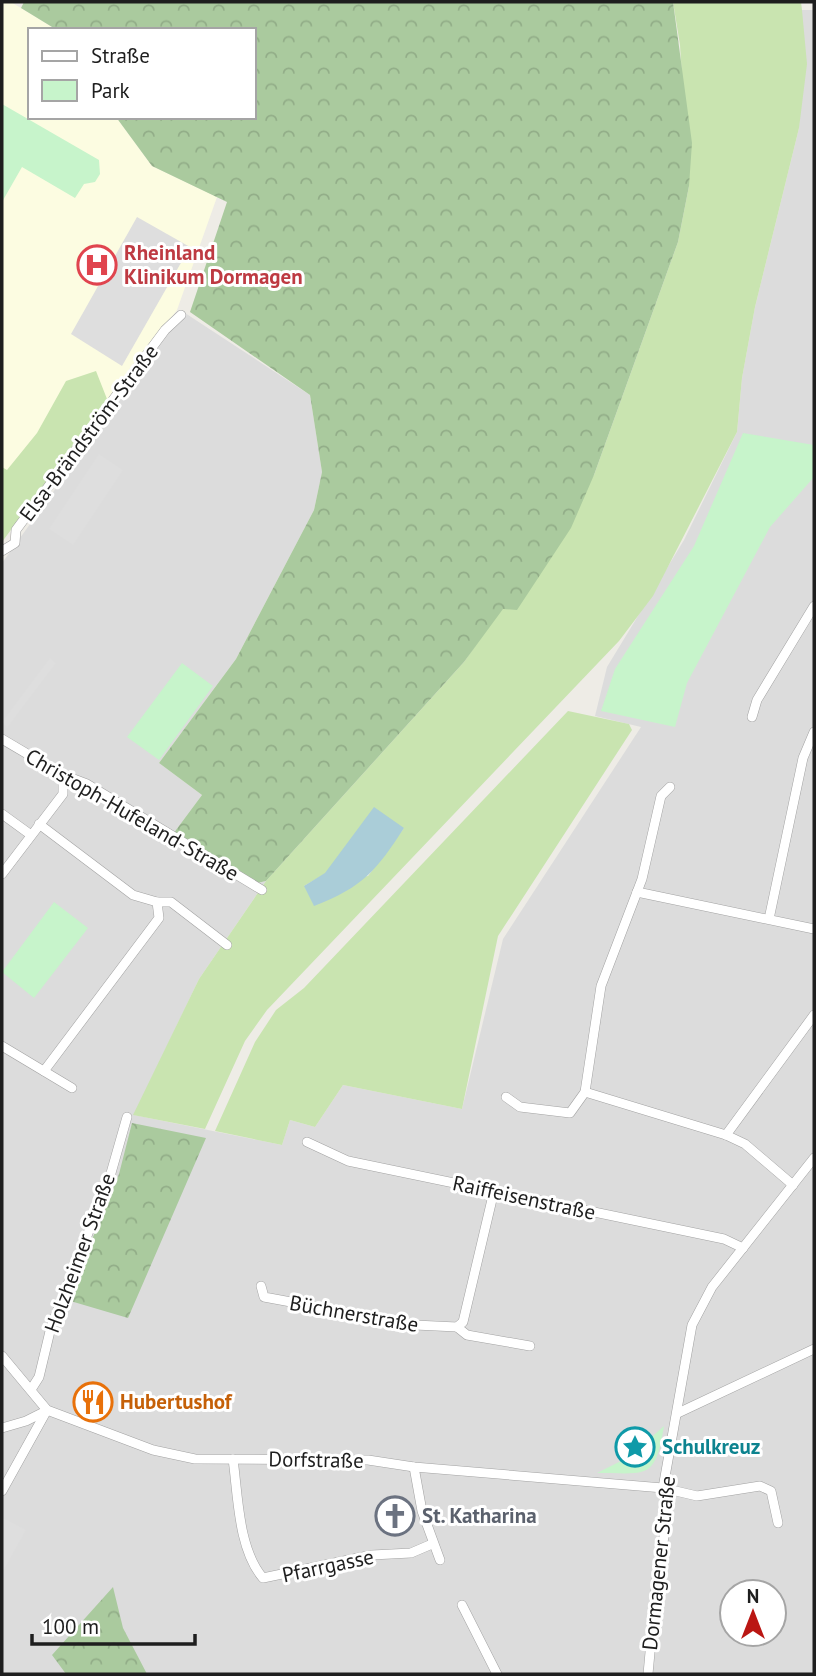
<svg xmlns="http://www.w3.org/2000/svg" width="816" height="1676" viewBox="0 0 816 1676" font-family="'PT Sans',sans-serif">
<defs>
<pattern id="forest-crowns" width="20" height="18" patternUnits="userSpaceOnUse" patternTransform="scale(1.75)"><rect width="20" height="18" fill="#aaca9e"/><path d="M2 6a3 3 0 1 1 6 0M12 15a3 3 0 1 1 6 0" fill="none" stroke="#92ad88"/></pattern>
</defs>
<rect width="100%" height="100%" fill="#eeece6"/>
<path fill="#dcdcdc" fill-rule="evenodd" d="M802,10H814V1674H2V563L167,334L185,313L310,395L322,472L314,510L236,659L159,763L202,795L173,834L257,883L266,881L199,979L134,1115L282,1145L290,1120L315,1127L343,1085L462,1109L503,939L641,727L595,716L607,667L684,540L737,432L742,378L755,307L799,128ZM732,1592H774V1634H732Z"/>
<path fill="#fcfce1" d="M2,2H11L57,30H30V117H116L152,166L217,197L177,310L12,528L2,522Z"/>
<g fill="#c9e4b0" fill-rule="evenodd">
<path d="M673,2H801L802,10L807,64L799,128L755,307L742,378L737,432L653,596L619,641L267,1010L245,1041L205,1129L133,1115L199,979L266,881L464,662L594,475L678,242L689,186L680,45ZM404,828L368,876L304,886Z"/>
<path d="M96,371L107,399L2,542V467L7,470L37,433L66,381Z"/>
<path d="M568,711L629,724L632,730L498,936L462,1109L343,1085L315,1127L290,1120L282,1145L215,1131L255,1042L276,1010L304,988Z"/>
</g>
<g fill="url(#forest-crowns)">
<path d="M24,2H673L692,143L689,186L678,242L594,475L571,528L517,610L503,609L464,662L266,881L257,883L173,834L202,795L159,763L236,659L314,510L322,472L310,395L190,312L227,202L152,166L116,117H254V30H57L21,8Z"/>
<path d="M132,1123L206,1138L128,1318L67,1300L119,1174Z"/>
<path d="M113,1587L123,1628L147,1674H66L52,1655Z"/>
</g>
<g fill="#c7f4cb">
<path d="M2,104L99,160L100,174L95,182L84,184L75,198L22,167L2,202Z"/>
<path d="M743,433L814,445V477L770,527L687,683L675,727L601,711L615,669L694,546Z"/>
<path d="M182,663L213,686L159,760L127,737Z"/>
<path d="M54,902L88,928L34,998L2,972Z"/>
<path d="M664,1426C655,1481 647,1473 597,1473L629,1457Z"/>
</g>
<g fill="#dedede">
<path d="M137,217L190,247L122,366L71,334Z"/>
<path d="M99,454L123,470L73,545L49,529Z"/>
<path d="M50,658L56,663L7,728L2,722Z"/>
<path d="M3,1518L26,1530L2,1573V1519Z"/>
</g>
<path fill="#aacdd8" d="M374,807L404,828C376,871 363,887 314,906L304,886L325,873Z"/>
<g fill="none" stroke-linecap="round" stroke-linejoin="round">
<g stroke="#a2a2a2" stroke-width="10">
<g id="minor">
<path d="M2,551L15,543L16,530L165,330L181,315"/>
<path d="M752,717L757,700L814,606"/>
<path d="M2,739L63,775L87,784L262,890"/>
<path d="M2,814L31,835"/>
<path d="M39,824L133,895L157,902H171L227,945"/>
<path d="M2,874L63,794V775"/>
<path d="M637,892L814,929"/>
<path d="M769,919L803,758L814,732"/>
<path d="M2,1046L72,1088"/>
<path d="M44,1071L159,918L157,902"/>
<path d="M585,1092L726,1135L745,1144L793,1185"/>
<path d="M506,1097L520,1107L570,1113L585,1092L601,986L642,879L661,796L670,787"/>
<path d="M726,1135L814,1015"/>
<path d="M307,1142L348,1161L724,1239L743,1248"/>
<path d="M261,1286L264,1297L415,1325L457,1327L463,1322L494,1191"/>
<path d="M457,1327L467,1335L530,1346"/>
<path d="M2,1356L47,1410L153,1450L195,1459L368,1460L414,1467L663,1488L697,1496L760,1486L771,1491L778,1523"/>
<path d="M32,1388L39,1377L51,1327L109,1180L127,1117"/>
<path d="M678,1413L814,1349"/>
<path d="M2,1428L26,1421L46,1411"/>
<path d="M233,1459C238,1495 238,1549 263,1578L372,1555L411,1553L432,1544"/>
<path d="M414,1467L422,1511L440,1560"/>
<path d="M2,1491L47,1410"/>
<path d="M462,1605L497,1674"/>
<path d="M648,1674L657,1577L667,1519L663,1488L692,1325L712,1287L814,1158"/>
</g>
</g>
<use href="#minor" stroke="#fff" stroke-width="9"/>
</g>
<defs>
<g id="hospital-ring" transform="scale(2.0125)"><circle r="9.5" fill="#fff" stroke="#e0444e" stroke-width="1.5"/><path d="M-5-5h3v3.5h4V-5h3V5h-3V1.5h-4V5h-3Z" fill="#e0444e"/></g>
<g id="restaurant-ring" transform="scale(2.0125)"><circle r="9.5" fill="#fff" stroke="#e8710a" stroke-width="1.5"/><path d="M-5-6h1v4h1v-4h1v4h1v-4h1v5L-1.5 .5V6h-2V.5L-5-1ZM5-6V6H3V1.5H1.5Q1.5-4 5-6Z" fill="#e8710a"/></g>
<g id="sight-ring" transform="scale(2.0125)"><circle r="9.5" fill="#fff" stroke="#0f9aa8" stroke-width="1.5"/><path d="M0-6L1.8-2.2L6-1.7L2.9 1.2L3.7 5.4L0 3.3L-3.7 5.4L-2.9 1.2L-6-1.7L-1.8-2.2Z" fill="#0f9aa8"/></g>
<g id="church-ring" transform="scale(2.0125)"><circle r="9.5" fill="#fff" stroke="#6b7280" stroke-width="1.5"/><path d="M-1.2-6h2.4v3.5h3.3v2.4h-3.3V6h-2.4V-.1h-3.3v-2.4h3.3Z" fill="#6b7280"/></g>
</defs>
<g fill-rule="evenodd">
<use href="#hospital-ring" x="97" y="265"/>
<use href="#restaurant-ring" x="93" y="1402"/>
<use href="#sight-ring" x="635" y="1447"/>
<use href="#church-ring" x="395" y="1516"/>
</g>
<g text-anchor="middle" stroke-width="6" stroke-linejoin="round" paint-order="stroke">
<g font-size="21" font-weight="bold" fill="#be3a42" stroke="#fff" text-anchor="start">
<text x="124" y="260">Rheinland<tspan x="124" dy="24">Klinikum Dormagen</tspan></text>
</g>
<g font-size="21" fill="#1e1e1e" stroke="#fff">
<text transform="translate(89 433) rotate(-53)" y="7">Elsa-Brändström-Straße</text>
<text transform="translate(132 815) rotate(30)" y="7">Christoph-Hufeland-Straße</text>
<text transform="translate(524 1198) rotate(12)" y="7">Raiffeisenstraße</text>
<text transform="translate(80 1253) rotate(-70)" y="7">Holzheimer Straße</text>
<text transform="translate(354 1314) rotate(10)" y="7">Büchnerstraße</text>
<text transform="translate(316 1460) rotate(1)" y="7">Dorfstraße</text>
<text transform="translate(659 1563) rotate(-84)" y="7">Dormagener Straße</text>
<text transform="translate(328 1566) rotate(-12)" y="7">Pfarrgasse</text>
</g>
<g font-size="21" font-weight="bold" fill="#c56008" stroke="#fff" text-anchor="start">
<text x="120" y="1409">Hubertushof</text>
</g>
<g font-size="21" font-weight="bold" fill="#0d838f" stroke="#fff" text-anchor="start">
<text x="662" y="1454">Schulkreuz</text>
</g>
<g font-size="21" font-weight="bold" fill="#5b616d" stroke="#fff" text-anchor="start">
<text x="422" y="1523">St. Katharina</text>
</g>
</g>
<rect width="816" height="1676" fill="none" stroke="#1e1e1e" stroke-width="7"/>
<rect x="28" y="28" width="228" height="91" fill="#ffffff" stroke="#a5a5a5" stroke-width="2"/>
<rect x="42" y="51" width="35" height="10" fill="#ffffff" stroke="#a5a5a5" stroke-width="2"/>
<text x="91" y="63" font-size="21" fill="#1e1e1e">Straße</text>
<rect x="42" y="80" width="35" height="21" fill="#c7f4cb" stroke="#a5a5a5" stroke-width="2"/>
<text x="91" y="98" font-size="21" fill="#1e1e1e">Park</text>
<g transform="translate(753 1613)"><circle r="33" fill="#ffffff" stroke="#a5a5a5" stroke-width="2"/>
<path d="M0-5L12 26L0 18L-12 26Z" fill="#ba1613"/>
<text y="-10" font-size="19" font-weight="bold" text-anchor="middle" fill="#1e1e1e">N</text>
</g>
<path d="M32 1634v10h163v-10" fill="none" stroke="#1e1e1e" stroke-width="3.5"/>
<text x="42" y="1634" font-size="21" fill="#1e1e1e" stroke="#ffffff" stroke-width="5" paint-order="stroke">100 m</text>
</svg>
